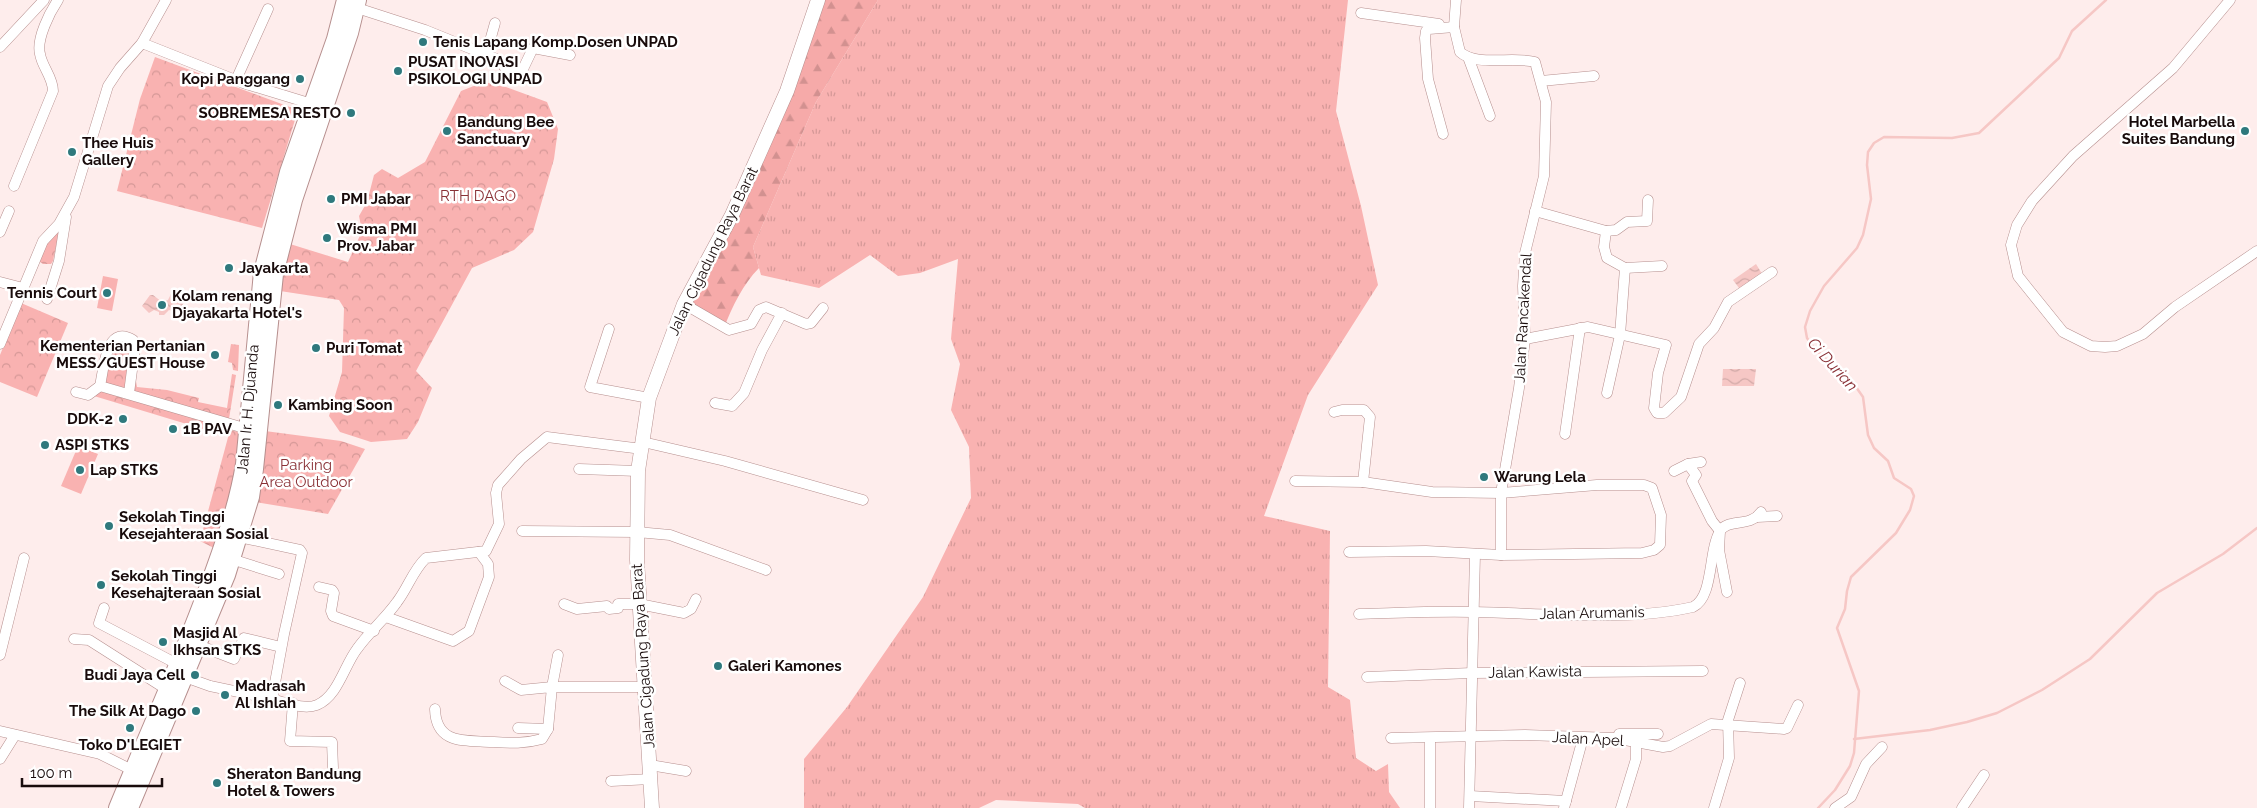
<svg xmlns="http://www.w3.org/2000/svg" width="2257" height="808" viewBox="0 0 2257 808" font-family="Raleway,sans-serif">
<defs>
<pattern id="grass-tufts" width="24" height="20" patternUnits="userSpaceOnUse" patternTransform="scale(1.25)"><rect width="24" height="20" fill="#f9b2b1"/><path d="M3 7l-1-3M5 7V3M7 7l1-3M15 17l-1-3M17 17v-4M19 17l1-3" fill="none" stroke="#d59897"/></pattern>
<pattern id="forest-firs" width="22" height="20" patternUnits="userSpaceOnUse" patternTransform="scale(1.25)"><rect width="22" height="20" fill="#f6aaa9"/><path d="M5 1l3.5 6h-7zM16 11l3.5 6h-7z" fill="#d29190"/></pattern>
<pattern id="park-crowns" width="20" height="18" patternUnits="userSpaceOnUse" patternTransform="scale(1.25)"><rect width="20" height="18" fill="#f9b2b1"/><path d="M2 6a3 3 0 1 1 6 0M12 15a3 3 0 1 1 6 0" fill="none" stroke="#d59897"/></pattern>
<pattern id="water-waves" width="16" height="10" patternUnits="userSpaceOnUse" patternTransform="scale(1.25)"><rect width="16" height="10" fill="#f6c7c5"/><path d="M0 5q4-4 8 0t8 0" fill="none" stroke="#d2aaa8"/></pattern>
</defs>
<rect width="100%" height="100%" fill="#feedec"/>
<path fill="url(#grass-tufts)" d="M878,0H1348L1336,111L1361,206L1378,285L1308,395L1264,516L1330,531L1328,687L1350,700L1356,758L1376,771L1388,764L1389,792L1400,808H1085L1078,804L996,800L979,808H804V759L847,707L923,597L971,498L969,447L951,410L960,364L951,339L958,259L920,273L898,276L870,255L819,288L761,275L753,247L816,102Z"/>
<path fill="url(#forest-firs)" d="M820,0H878L816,102L753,247L759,268C743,284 732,307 724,328L684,304L732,213Z"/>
<g fill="url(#park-crowns)">
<path d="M155,57L298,110L262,228L117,191L140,99Z"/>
<path d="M484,82L506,87L547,102L558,129L554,159L533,232L514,250L472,268L416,371L432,388L418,422L407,439L371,442L340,432L329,416L342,372L344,308L339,300L280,291V273L290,244L348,262L362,231L359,216L367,202L374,175L382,169L398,178L425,162L461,91Z"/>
<path d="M58,229L59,232L53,261L51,264H43L37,260L47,241Z"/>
<path d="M21,303L68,323L37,397L0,382V355Z"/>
<path d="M121,338L129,341L133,351L126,389L104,384L110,352Z"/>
<path d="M231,344L239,345L238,371L233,370L232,363L228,362Z"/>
<path d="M232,374L236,375L229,419L132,391L136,381L137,387L167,390L199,398L198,402L227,408Z"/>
<path d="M101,389L227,426L223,435L94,396Z"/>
<path d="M230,430L243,433L237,486L216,549L200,541Z"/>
<path d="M265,431L341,441L365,449L328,514L255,502Z"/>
</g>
<g fill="#f9b2b1">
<path d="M103,276L118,279L112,311L97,308Z"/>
<path d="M78,446L98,454L81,494L61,486Z"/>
</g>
<g fill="url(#water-waves)">
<path d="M1756,264L1764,277L1742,292L1733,280Z"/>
<path d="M172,292L179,293L184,308L178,313L169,310L164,315H159V312L154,310L149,313L142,306L150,295H153L162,302L168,300Z"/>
<path d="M1723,369H1756L1754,386H1722Z"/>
</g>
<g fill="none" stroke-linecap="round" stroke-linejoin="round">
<g stroke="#f6c7c5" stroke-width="2.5">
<path d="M1854,739L1930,730L1967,722L1997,713L2042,690L2090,659L2157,593L2223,554L2257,528"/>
<path d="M1818,808L1835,790L1850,766L1854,753L1859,691L1837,628L1845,609L1847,591L1851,577L1896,533L1910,510L1914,496L1911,489L1894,478L1888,461L1874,448L1868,435L1863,397L1856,387L1814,348L1807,338L1805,327L1810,311L1824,286L1857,248L1863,235L1871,199L1867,165L1868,152L1874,143L1884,137L1952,138L1979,133L2059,58L2072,31L2106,0"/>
</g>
<g stroke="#b68f8e" stroke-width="11">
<g id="street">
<path d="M1456,0L1454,27L1460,52C1476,67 1513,56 1535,62L1546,102L1544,176L1525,253L1523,286L1525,339L1519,388L1501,493V555"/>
<path d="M2230,0L2173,68L2073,156L2032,201L2017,225L2011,245L2018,276L2063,332L2091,346L2105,347L2117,346L2143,334L2175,307L2257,251"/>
<path d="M357,8L425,30L499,60L506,69L514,74L523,69L533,48L570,55"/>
<path d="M1361,13L1439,24"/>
<path d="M142,43L243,83L312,104"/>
<path d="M0,47L44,0"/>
<path d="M486,55L495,23"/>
<path d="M1468,57L1490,116"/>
<path d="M236,80L268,9"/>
<path d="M1541,81L1594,76"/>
<path d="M1443,134L1428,79L1425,38L1426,31L1429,29L1454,27"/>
<path d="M14,186L53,91C53,77 42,67 40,54C36,39 50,12 58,0"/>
<path d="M1535,211L1606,231L1604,247L1607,258L1625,268L1620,335L1607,393"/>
<path d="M1606,231L1616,230L1627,222L1647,221L1648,200"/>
<path d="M0,232L9,211"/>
<path d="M1625,268L1662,266"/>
<path d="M0,282L23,288"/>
<path d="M47,299L59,261L66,217"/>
<path d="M684,304L729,330L751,324L759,310L766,307L806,324L811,323L823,308"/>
<path d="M609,329L590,387L649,398"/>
<path d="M1525,339L1588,327L1666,345L1658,373L1654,408L1657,413H1664L1681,397L1699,344L1714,328L1728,302L1772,272"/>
<path d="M0,344L43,241L59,224L74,197L108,86L120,68L142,43L166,0"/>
<path d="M76,392L88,395L100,386"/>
<path d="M129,393L135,347L133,340C106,323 104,368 100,386L251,430"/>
<path d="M715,403L732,406L744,393L762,350L782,313"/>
<path d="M1334,412L1342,410H1364L1370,417L1363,482"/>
<path d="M1565,434L1580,328"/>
<path d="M643,442L725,461L863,500"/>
<path d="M1701,462L1688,464L1696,475L1692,481L1712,521L1720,531L1719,550L1727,592"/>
<path d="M579,469L638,471"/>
<path d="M1674,471L1688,464"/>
<path d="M1295,481L1363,482L1432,492L1501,493L1597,485H1644L1652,488L1661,515L1660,545L1654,550L1642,553L1501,555L1426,551L1349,552"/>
<path d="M1757,517L1777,516"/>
<path d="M522,531L637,532L670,535L766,570"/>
<path d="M239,537L300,550L302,553L284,634L272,699C284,703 305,710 317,705C338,696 344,666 357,649C369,632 385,619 397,602C408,588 413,570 426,558L486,551L499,524L496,493L498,485L521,459L547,437L642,449"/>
<path d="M228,558L279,574"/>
<path d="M319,587L332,590L334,593L331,611L333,616L374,631"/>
<path d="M564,604L577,609L607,606L609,609L618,608V604H639L684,613L691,609L696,599"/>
<path d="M104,608L99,623L177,664"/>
<path d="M1359,614C1397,613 1435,611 1473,612C1541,613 1627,622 1693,607C1714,597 1708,551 1720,531C1728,518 1750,528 1761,512"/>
<path d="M386,617L453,641L469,631L489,577L488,564L479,552"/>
<path d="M74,639L89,640L166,689"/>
<path d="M198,645L234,659L244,638L281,647"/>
<path d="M0,655L24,558"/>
<path d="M558,655L552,687H645"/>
<path d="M185,677L210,686L272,699"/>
<path d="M1367,677L1472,673L1703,671"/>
<path d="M293,703L290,741L332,742L333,768"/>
<path d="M435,709C436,745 465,740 492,742C510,743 524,744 542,739L548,729L552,687L521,690L505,681"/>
<path d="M518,728L548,729"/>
<path d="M0,731L100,754L136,772"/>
<path d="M1619,734H1658"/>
<path d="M1391,738L1525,735L1614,738L1663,747L1670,746L1711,724L1784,729L1787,728L1798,705"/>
<path d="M0,759L15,735"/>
<path d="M650,765L686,771"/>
<path d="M611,781L651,779"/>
<path d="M1470,796L1566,801"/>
<path d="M1430,808V738"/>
<path d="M1469,808L1475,554"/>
<path d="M1564,808L1583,738"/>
<path d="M1621,808L1636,759V742"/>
<path d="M1714,808L1729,758L1728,720L1740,683"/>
<path d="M1835,808L1851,797L1866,764L1882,747"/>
<path d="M1962,808L1984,775"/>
</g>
</g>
<g stroke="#b68f8e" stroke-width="15">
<path id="secondary" d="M652,808L637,560L638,471L649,398L684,304L732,215L787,91L818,0"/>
</g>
<g stroke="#b68f8e" stroke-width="18">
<g id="primary">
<path d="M117,808C147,735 180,663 207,589C222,548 237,507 244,464L262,272L288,172L335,39L345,0"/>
<path d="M130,808L227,575L251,497L255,469L275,274L294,200L350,33L358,0"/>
</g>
</g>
<use href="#street" stroke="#fff" stroke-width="10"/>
<use href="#secondary" stroke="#fff" stroke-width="14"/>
<use href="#primary" stroke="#fff" stroke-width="16"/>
</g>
<g fill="#2f797d" stroke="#fff" stroke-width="2">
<circle cx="423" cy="42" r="5"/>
<circle cx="398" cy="71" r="5"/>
<circle cx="300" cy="79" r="5"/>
<circle cx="351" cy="113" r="5"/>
<circle cx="447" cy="131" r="5"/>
<circle cx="2245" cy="131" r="5"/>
<circle cx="72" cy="152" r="5"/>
<circle cx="331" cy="199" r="5"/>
<circle cx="327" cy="238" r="5"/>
<circle cx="229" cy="268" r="5"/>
<circle cx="107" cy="293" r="5"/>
<circle cx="162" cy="305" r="5"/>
<circle cx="316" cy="348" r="5"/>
<circle cx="215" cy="355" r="5"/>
<circle cx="278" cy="405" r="5"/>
<circle cx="123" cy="419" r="5"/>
<circle cx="173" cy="429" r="5"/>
<circle cx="45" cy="445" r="5"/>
<circle cx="80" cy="470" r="5"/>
<circle cx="1484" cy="477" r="5"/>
<circle cx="109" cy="526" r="5"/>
<circle cx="101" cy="585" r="5"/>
<circle cx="163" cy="642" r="5"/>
<circle cx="718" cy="666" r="5"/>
<circle cx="195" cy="675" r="5"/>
<circle cx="225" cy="695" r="5"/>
<circle cx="196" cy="711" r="5"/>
<circle cx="130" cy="728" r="5"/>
<circle cx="217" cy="783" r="5"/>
</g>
<g text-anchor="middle" stroke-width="5" stroke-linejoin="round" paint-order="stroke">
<g font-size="15" font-weight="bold" fill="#180b0b" stroke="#fff" text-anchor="start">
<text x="433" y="47">Tenis Lapang Komp.Dosen UNPAD</text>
<text x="408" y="67">PUSAT INOVASI<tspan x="408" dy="17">PSIKOLOGI UNPAD</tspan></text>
<text x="290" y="84" text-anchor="end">Kopi Panggang</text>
<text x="341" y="118" text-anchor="end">SOBREMESA RESTO</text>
<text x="457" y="127">Bandung Bee<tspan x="457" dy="17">Sanctuary</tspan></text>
<text x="2235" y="127" text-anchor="end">Hotel Marbella<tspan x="2235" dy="17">Suites Bandung</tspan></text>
<text x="82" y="148">Thee Huis<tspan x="82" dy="17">Gallery</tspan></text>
<text x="341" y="204">PMI Jabar</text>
<text x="337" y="234">Wisma PMI<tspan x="337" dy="17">Prov. Jabar</tspan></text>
<text x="239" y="273">Jayakarta</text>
<text x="97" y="298" text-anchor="end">Tennis Court</text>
<text x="172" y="301">Kolam renang<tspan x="172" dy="17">Djayakarta Hotel's</tspan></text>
<text x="205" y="351" text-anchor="end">Kementerian Pertanian<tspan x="205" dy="17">MESS/GUEST House</tspan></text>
<text x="326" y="353">Puri Tomat</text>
<text x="288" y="410">Kambing Soon</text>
<text x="113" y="424" text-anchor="end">DDK-2</text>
<text x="183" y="434">1B PAV</text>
<text x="55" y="450">ASPI STKS</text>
<text x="90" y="475">Lap STKS</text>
<text x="1494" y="482">Warung Lela</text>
<text x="119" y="522">Sekolah Tinggi<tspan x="119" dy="17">Kesejahteraan Sosial</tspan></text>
<text x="111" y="581">Sekolah Tinggi<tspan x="111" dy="17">Kesehajteraan Sosial</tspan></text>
<text x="173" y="638">Masjid Al<tspan x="173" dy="17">Ikhsan STKS</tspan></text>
<text x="728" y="671">Galeri Kamones</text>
<text x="185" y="680" text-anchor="end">Budi Jaya Cell</text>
<text x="235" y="691">Madrasah<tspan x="235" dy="17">Al Ishlah</tspan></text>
<text x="186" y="716" text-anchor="end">The Silk At Dago</text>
<text x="130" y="750" text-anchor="middle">Toko D'LEGIET</text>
<text x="227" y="779">Sheraton Bandung<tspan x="227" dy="17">Hotel &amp; Towers</tspan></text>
</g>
<g font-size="15" fill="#8a3237" stroke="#fff">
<text x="478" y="201">RTH DAGO</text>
<text x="306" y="470">Parking<tspan x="306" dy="17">Area Outdoor</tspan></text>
</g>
<g font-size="15" fill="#180b0b" stroke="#fff">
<text transform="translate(713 251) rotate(-64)" y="5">Jalan Cigadung Raya Barat</text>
<text transform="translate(1523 318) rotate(-87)" y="5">Jalan Rancakendal</text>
<text transform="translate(248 409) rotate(-85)" y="5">Jalan Ir. H. Djuanda</text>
<text transform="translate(1592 613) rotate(-1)" y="5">Jalan Arumanis</text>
<text transform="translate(643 656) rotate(-94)" y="5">Jalan Cigadung Raya Barat</text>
<text transform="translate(1535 672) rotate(-1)" y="5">Jalan Kawista</text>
<text transform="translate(1588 739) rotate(3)" y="5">Jalan Apel</text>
</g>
<g font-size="16" font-style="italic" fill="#8a3237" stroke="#fff">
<text transform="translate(1833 364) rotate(48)" y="6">Ci Durian</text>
</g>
</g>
<path d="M22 778v8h140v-8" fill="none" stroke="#180b0b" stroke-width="2.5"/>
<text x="30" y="778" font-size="15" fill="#180b0b" stroke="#ffffff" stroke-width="4" paint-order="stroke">100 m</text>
</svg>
